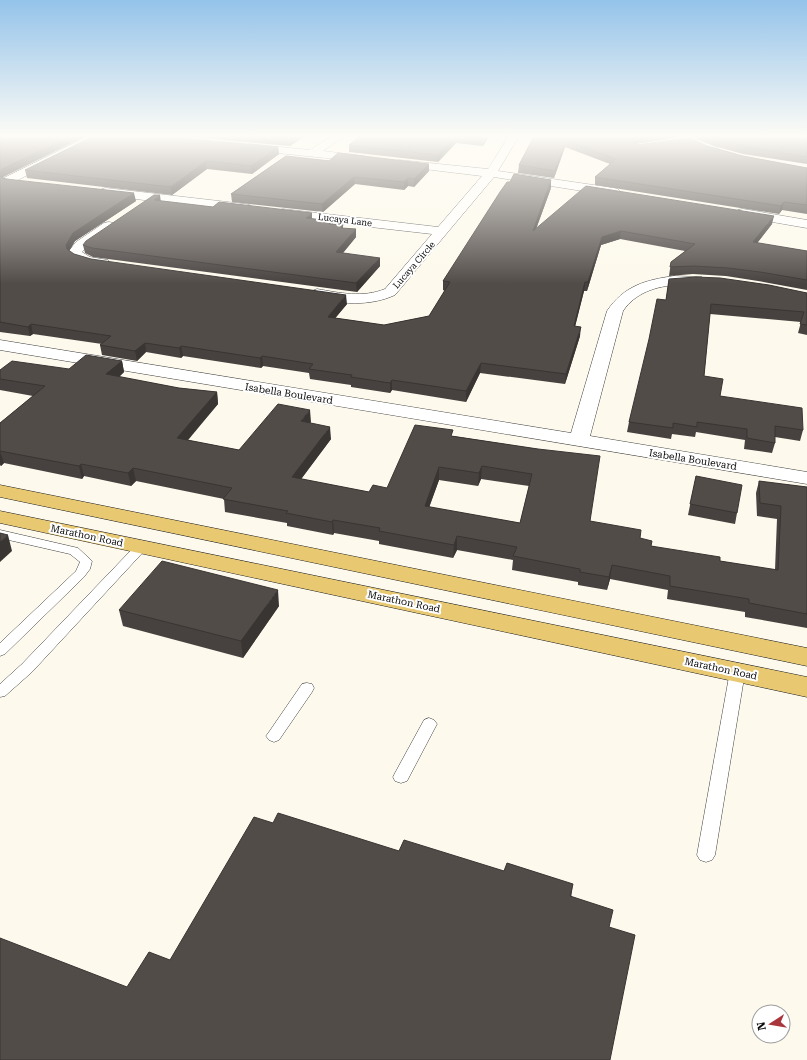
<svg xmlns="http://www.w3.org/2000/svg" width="807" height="1060" viewBox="0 0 807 1060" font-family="'Roboto Serif',serif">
<rect width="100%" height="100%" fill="#fdf9ec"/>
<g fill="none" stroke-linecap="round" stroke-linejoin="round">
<g stroke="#3e3e3e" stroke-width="1">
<g id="service">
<path d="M0,530L78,548L92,561L90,569L84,577L5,654L0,656V643L76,571L80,562L70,554L0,538Z"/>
<path d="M142,542L146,543L148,546L146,549L32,672L5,696L0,697V684L22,664L138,543Z"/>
<path d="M737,666L742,667L744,671V678L715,855L712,860L706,862L700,860L697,855L730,671L732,667Z"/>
<path d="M307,683L312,684L314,688L312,692L279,740L274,742L269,740L266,736L269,732L302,684Z"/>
<path d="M429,718L434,720L437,724L407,781L401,783L395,781L393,777L395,773L424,720Z"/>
</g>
</g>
<g stroke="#3e3e3e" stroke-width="1">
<g id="minor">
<path d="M89,136H102L101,138L0,189V180Z"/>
<path d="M332,136H344L323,151L364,156L368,157L370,159L368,161L364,162L249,150L243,147L249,144L310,150Z"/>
<path d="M509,136H519L498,171L614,188L618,189L620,192L618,195L614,196L494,177L395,295C369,307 339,304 312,297L309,294L312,291L317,289C340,293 363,298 385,289L432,234L283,217L278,216L277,213L278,210L283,209L438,227L482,176L399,166L395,165L393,163L395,161L399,160L488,169Z"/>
<path d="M675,136H689L718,148L720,150L714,153L710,152L676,138Z"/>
<path d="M106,188L245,204L250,205L251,208L250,211L245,212L102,195L100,192L102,189Z"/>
<path d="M743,209L807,220V228L738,216L737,213L738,210Z"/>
<path d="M109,222L114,223L116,226L114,229L86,248L82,252L90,257L108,260L110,263L108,266C96,269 82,264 71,259L68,252L76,242L104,223Z"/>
<path d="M674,276L702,277L704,280L702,283C694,285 686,284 677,285C656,286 635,293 623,311L590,436L807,472V484L0,350V340L571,433L607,311C624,286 645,280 674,276Z"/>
</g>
</g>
<g stroke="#1c1c1c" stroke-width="1">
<g id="primary">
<path d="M0,485L807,648V666L0,497Z"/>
<path d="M0,511L807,677V697L0,523Z"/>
</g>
</g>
<use href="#service" fill="#fff" fill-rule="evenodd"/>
<use href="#minor" fill="#fff" fill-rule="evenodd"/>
<use href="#primary" fill="#e8c871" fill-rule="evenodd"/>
</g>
<g fill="#47413f" fill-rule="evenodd">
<path d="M0,136H86L3,177V178L136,201L75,241L69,251L74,254L91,259L347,304L335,318L384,325L429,316L445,291L443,290V281L551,188L536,229L772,224L757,243L807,251V290L758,281L726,276L693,274L669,276L671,262L685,251L620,239L601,245L587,291H584L575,326L580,336L565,384L480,373L466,402L392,390L390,393L351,387V385L310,379L309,373L263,366L261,368L183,356L181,358L146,352L137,361L102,355L100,345L102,344L33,334L30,336L0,332Z"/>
<path d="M179,136H305L290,146Z"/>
<path d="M360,136H490L483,146L456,143L438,162L349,152V145Z"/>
<path d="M534,136L675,138L634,144L636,145L707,146L743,156L807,168V214L782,210L779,214L595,185V177L610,164L565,147L554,178L518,173L519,165Z"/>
<path d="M691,136H807V164L743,154L714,146Z"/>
<path d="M278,147L279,154L252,174L207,169L172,195L27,178L25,170Z"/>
<path d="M286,156L429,171L414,187L408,186L404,190L355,184L323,212L232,202L231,194Z"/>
<path d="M161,201L332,221L333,224L343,225V228L356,237L343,253L380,266L357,292L93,257L85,253L83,245Z"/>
<path d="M669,279L807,293V335L798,333L801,322L710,314L704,376L720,396L803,430L800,441L775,437V443L772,453L744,449L745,440L696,432L695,437L672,434L671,439L627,432L629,422L666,300Z"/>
<path d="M122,361L124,372L119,377L179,388L217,392L218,404L187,440L239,450L311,422L310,423L331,439L301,479L369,492L387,488L453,436L538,449L590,521L640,538L651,546L720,561L775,570L777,519L757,516L756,493L759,481L807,487V628L745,617V612L667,599L668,590L610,579L607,590L578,585V582L512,570L513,560L457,550L453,558L379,544V541L334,533L333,535L287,526V523L225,512L224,499L136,481L131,486L84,476L82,479L4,463L1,466L0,465V423L33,396L0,390V370L69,369ZM481,479L529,486L520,523L429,507L439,480L478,486Z"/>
<path d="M696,476L737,513L735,524L688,515Z"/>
<path d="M279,606L243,658L123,626L119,610Z"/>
</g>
<g fill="#393533">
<path d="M71,136H86L3,177L1,182L0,179V172L2,169Z"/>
<path d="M294,136H305L290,146V139Z"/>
<path d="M456,136V143L438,162V155Z"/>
<path d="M486,136H490L483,146V139Z"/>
<path d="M636,136H675V138L635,144L628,147L629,140Z"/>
<path d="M566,140L565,147L554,178L555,171Z"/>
<path d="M278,147L279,154L252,174L251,166Z"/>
<path d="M206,161L207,169L172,195L171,187Z"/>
<path d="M429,164V171L414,187V179Z"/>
<path d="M354,177L355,184L323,212L322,204Z"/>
<path d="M408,178V186L404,190V182Z"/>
<path d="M551,180V188L532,240L533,231Z"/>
<path d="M134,193L136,201L75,241L68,253L66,245L73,233Z"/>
<path d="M160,195L161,203L154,200Z"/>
<path d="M784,202L782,210L779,214L781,206Z"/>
<path d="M312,213V221L306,218Z"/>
<path d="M774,216L772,224L751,251L753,242Z"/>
<path d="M356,229V237L336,261V252Z"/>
<path d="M621,231L620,239L601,245L587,291L588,282L602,237Z"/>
<path d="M380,258V266L357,292L356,283Z"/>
<path d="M585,282L584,291L573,335L574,326Z"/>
<path d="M346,295L347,304L328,327V317Z"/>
<path d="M31,324L33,334L30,336L28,327Z"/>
<path d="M581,327L580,336L565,384L566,374Z"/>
<path d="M145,343L146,352L137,361L135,351Z"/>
<path d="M181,346L183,356L181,358L179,348Z"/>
<path d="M262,356L263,366L261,368L260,358Z"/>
<path d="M122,361L124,372L109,386L106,374Z"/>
<path d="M481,363L480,373L466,402V391Z"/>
<path d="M392,380V390L390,393V383Z"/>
<path d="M217,392L218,404L179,451L177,438Z"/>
<path d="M310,410L311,422L302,433L301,421Z"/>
<path d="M330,427L331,439L293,490L292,477Z"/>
<path d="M0,451L4,463L1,466L0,462Z"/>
<path d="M81,464L84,476L82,479L79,466Z"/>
<path d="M482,466L481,479L478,486L479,473Z"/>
<path d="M439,467V480L425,519V506Z"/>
<path d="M133,468L136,481L131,486L128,473Z"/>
<path d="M333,520L334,533L333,535L332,522Z"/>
<path d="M8,535L12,551L0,562V542Z"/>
<path d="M457,536V550L453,558L454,545Z"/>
<path d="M612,565L610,579L607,590L609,577Z"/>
<path d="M278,590L279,606L243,658L241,641Z"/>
<path d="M573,884L570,906V896Z"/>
</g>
<g fill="#524c49" stroke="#393533" fill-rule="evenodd">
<path d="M0,136H71L2,169L0,172Z"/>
<path d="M94,136H158L278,147L251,166L206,161L171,187L25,170Z"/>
<path d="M258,136H294L290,139Z"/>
<path d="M360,136H486L483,139L456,136L438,155L349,145Z"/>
<path d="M534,136H641H636L629,140L636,145L690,138L707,146L743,156L807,168V205L784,202L781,206L595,177L616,159L566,140L555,171L519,165Z"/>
<path d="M709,136H807V157L745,146L716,138Z"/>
<path d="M338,153L429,164L414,179L408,178L404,182L354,177L322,204L231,194L286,156L329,161Z"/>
<path d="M514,174L551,180L533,231L586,186L774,216L753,242L807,251V280L760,272L728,268L694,266L670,267L671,262L695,244L621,231L602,237L588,282H585L574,326L581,327L566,374L481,363L466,391L392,380L390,383L351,377L352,375L309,369L313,364L262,356L260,358L181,346L179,348L145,343L135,351L100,345L111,336L31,324L28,327L0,322V176L2,178L6,179L134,193L73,233L66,245L67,249L74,254L91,259L346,295L328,317L384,325L429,316L450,282L443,281L500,192L507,182H510Z"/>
<path d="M154,195H160L154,200L213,207L219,202L312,213L306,218L332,221L329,224L343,225L341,228L356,229L336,252L380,258L356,283L92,248L83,245L86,241Z"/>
<path d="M696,277L720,278L769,285L807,293V325L800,324L804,312L711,304L704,376L723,379L720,396L802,408L803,430L775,426V443L747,438V429L697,422V427L673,423V428L629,422L649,339L657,299L666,300L669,279Z"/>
<path d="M86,355L122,361L106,374L179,388L217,392L177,438L239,450L278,404L310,410L301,421L330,427L292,477L369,492L373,485L387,488L415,425L453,430L451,436L538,449L600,456L590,521L641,530L640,538L652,541L651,546L720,557V561L778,570L781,506L760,503L759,481L807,487V614L749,603V599L670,586V576L612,565L609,577L580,572V569L513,556L517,547L457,536L454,545L379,531L380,528L333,520L332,522L286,513L288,511L223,499L232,488L133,468L128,473L81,464L79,466L0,451V423L45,386L0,379V370L12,361L69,369ZM482,466L532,474L520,523L425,506L439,467L479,473Z"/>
<path d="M696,476L742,485L737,513L690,504Z"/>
<path d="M0,533L8,535L0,542Z"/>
<path d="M162,561L278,590L241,641L119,610Z"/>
<path d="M278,813L399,851L404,840L504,871L507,863L573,884L570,896L613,910L609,927L635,935L610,1060H0V938L127,987L149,952L170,960L254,817L273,823Z"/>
</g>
<linearGradient id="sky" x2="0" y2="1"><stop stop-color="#94c3ea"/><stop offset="0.48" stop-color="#fefcf6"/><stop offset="1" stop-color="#fefcf6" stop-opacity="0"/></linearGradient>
<rect width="807" height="284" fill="url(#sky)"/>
<g text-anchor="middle" stroke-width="4" stroke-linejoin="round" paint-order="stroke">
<g font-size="9" fill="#0b0b0b" stroke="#fff">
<text transform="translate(345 220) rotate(7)" y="3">Lucaya Lane</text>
<text transform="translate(414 265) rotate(-49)" y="3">Lucaya Circle</text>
</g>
<g font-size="10" fill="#0b0b0b" stroke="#fff">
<text transform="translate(289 393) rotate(9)" y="4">Isabella Boulevard</text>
<text transform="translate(693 459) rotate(9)" y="4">Isabella Boulevard</text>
<text transform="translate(87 535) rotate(12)" y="4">Marathon Road</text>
<text transform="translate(404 601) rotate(12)" y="4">Marathon Road</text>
<text transform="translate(721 668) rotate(12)" y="4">Marathon Road</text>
</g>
</g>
<g transform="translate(771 1024) rotate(258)"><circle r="19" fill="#ffffff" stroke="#9d9d9d"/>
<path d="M0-3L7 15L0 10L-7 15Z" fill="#a9353d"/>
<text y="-6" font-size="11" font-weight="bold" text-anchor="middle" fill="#0b0b0b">N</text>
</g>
</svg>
